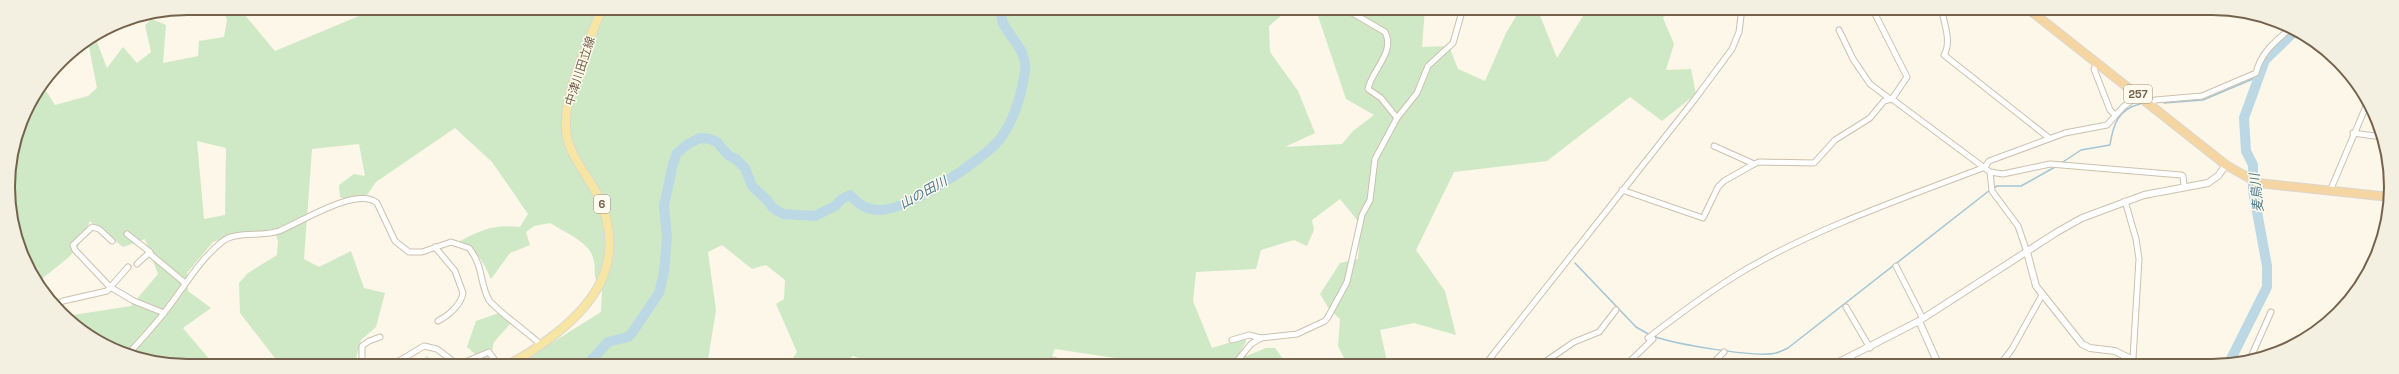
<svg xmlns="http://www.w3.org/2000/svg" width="2399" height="374" viewBox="0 0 2399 374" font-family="'Space Grotesk','Noto Sans JP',sans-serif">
<rect width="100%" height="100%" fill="#fcf7e8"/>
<g fill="#cfe9c6" fill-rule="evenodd">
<path d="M222,8H249L244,14L275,51L366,13L364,8H1425L1422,47L1449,46L1458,69L1485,81L1506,33L1521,8H1537L1557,58L1588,8H1669L1663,18L1674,44L1666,70L1691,69L1696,94L1662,121L1630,97L1547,161L1454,172L1416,250L1445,291L1456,335L1414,323L1380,330L1387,361L1385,366H1323L1327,362H1340L1344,358L1338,346L1340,319L1329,309L1320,294L1340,263L1358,259L1361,225L1340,199L1312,220L1314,230L1307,246L1294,240L1261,250L1256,269L1196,272L1193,301L1212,348L1245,338L1246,342L1240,352L1246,356L1266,348H1275L1283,359L1293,363V366H1262L1253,361L1251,366H1135V361L1055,349L1048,366H881L853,356L837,366H788L797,352L776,304L784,299L785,280L766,265L752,269L722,245L708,252L716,310L707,366H515L601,312L602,290C590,275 598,269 592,255C588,242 561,230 550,223L534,226L526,232L530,245L510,253L491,279C483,262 477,248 458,242C481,230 494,224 520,227L528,214L492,162L455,128L376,182L367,195L357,196L346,200L340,197L339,185L354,174L365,176L359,144L312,149L304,259L319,267L351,251L364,288L385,293L376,327L361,340L354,366H281L240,313L239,283L248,273L277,255L278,241L274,229L241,233L213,242L187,273L188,291L211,308L183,328L215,366H175L108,348L73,321V315L131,306L158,274L145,239L123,247L90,221L78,247L68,258L39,281L18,245L8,176L22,118L43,86L55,105L88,96L97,88L88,42L95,37L107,68L123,47L137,63L151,52L145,25L152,19L166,25L163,63L198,56L199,41L224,37L227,20ZM1289,9L1318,16L1346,99L1374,115L1353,131L1342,144L1285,147L1315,133L1298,91L1270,52L1269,26ZM197,141L226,148L225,215L204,219Z"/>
<path d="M499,313L510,324L494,342L491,355L501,366H474L480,358L467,347L476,321Z"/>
<path d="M427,356L439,366H415Z"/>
</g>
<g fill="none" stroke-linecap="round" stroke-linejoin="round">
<g stroke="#a3c6d6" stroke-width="1.5">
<path d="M2164,103L2203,100L2260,76"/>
<path d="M2060,164L2081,150L2110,145C2113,125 2118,109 2140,104"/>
<path d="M1993,188L1997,186H2021L2057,166"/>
<path d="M1575,263L1636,327L1650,335"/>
<path d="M1653,336C1674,344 1756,358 1776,353C1780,352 1784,350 1788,348L1990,190"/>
</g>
<g stroke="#bdd8e5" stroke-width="10">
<path d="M2228,365L2267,287V266L2253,190V165L2246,151L2244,118L2265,60L2296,30"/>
<path d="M586,366L608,342L628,337L632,333L659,293L664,273L667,237L664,206L673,164L677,153L688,144L700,138L710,139L717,142L728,155L736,159L745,168L752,186L767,200L773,208L783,214L815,216L835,206L842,199L850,195C858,204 869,211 881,210C909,209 982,161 1000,139C1014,121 1022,93 1025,71C1028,52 1011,39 1003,23C1001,19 1002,13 1001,8"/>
</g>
<g stroke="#cdc1ae" stroke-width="7">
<g id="minor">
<path d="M1344,8L1385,32C1396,52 1371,71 1368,89L1381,98L1397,118"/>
<path d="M1941,8C1944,22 1952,42 1944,55L2049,138"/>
<path d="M1839,30L1853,59L1870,84L1890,99"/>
<path d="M2097,63L2094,69L2110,110L2115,115"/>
<path d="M1892,99L1990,172L1992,191L2018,226L2027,252"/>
<path d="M2150,103L2155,100L2202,96L2256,73C2261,52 2276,41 2292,27"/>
<path d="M2353,133L2382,137"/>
<path d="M1714,146L1754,164"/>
<path d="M1990,172L2003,174L2050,164L2181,175L2183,176L2184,186"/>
<path d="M1622,190L1703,218L1718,187L1724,181L1754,164L1759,162L1814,163L1835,140L1870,118L1884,101L1892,99L1907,77L1872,8"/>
<path d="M2330,191L2367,104"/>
<path d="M2125,201L2136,239L2139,259L2133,358"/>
<path d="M127,234L150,252L137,264"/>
<path d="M112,241L99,229L92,227L73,245L75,250L110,287L134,301L164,313"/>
<path d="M435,247L455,271L463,293C461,305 448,316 438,321"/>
<path d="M149,253L185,283"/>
<path d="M1896,266L1922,317"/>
<path d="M54,306L63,301L107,291L128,267"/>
<path d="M1846,307L1870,348"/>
<path d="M1648,338C1679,314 1711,290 1745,270C1816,228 1907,197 1985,167L1989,161L2065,133L2107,125L2123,107L2139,95"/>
<path d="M1232,340L1249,335L1261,338"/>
<path d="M129,353C142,339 155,325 167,309C185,286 199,260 223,241C235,231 263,237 279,231C301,222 357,186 377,203L395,241L409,252H422L451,242L469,248C484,267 479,282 489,300C496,310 530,334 541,345"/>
<path d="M2250,359L2271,312"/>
<path d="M1053,360L1060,362H1116L1126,366"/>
<path d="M375,366L362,361V346L369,341L380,337"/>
<path d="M378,366L399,361L424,346L437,349L458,365L489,352L499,366"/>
<path d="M1181,366H1190"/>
<path d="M1233,366L1251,344L1261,338L1297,334L1325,321L1328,317L1347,282L1362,215L1370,200L1375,159L1397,118L1417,93L1428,66L1453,43L1463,8"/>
<path d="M1484,366L1695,99L1732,49L1739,32L1742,8"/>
<path d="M1539,366L1574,342L1599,332L1616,310"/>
<path d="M1625,366L1653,339"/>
<path d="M1710,366L1724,352"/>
<path d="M1999,366L2012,349L2042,295"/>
</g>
</g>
<g stroke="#cdc1ae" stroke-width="8">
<g id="tertiary">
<path d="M2027,252L2036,286L2082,344L2090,348L2115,351L2145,366"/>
<path d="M1919,321L1939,366"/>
<path d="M1831,366L1919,321L2057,232L2082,218L2144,195L2208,183L2218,176L2226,165"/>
</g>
</g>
<g stroke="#dbd6d1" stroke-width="10">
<path id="primary" d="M505,366C522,358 539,347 554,335C602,298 626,254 597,194C587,174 567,153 566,129C564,88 588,46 602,8"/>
</g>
<g stroke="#dbd6d1" stroke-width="10">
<path id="trunk" d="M2027,8L2226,165L2258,183L2390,197"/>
</g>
<use href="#minor" stroke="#fff" stroke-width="5"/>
<use href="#tertiary" stroke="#fff" stroke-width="6"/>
<use href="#primary" stroke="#f7e6a3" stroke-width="8"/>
<use href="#trunk" stroke="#f5d6a2" stroke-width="8"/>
</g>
<g text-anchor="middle" stroke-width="3" stroke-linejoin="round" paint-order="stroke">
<g fill="#fefbee" stroke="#9e907d" stroke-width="1">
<rect x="2124" y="85" width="28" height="18" rx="3"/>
<rect x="594" y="195" width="16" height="18" rx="3"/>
</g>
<g font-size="11" font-weight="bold" fill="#75624d">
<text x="2138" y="98">257</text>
<text x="602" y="208">6</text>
</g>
<g font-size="12" fill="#75624d" stroke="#fefbee">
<text transform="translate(580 71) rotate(-72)" y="4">中津川田立線</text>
</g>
<g font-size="13" font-style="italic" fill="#4a788e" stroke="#fefbee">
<text transform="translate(923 192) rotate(-29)" y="5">山の田川</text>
<text transform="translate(2256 193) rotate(-96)" y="5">麦鳥川</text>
</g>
</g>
<path d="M0 0H2399V374H0ZM187 15H2212A172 172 0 0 1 2384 187V187A172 172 0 0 1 2212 359H187A172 172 0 0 1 15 187V187A172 172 0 0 1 187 15Z" fill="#f3efe1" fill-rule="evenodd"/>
<path fill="none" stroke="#75624d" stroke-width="2" d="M187 15H2212A172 172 0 0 1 2384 187V187A172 172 0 0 1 2212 359H187A172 172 0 0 1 15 187V187A172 172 0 0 1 187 15Z"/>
</svg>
